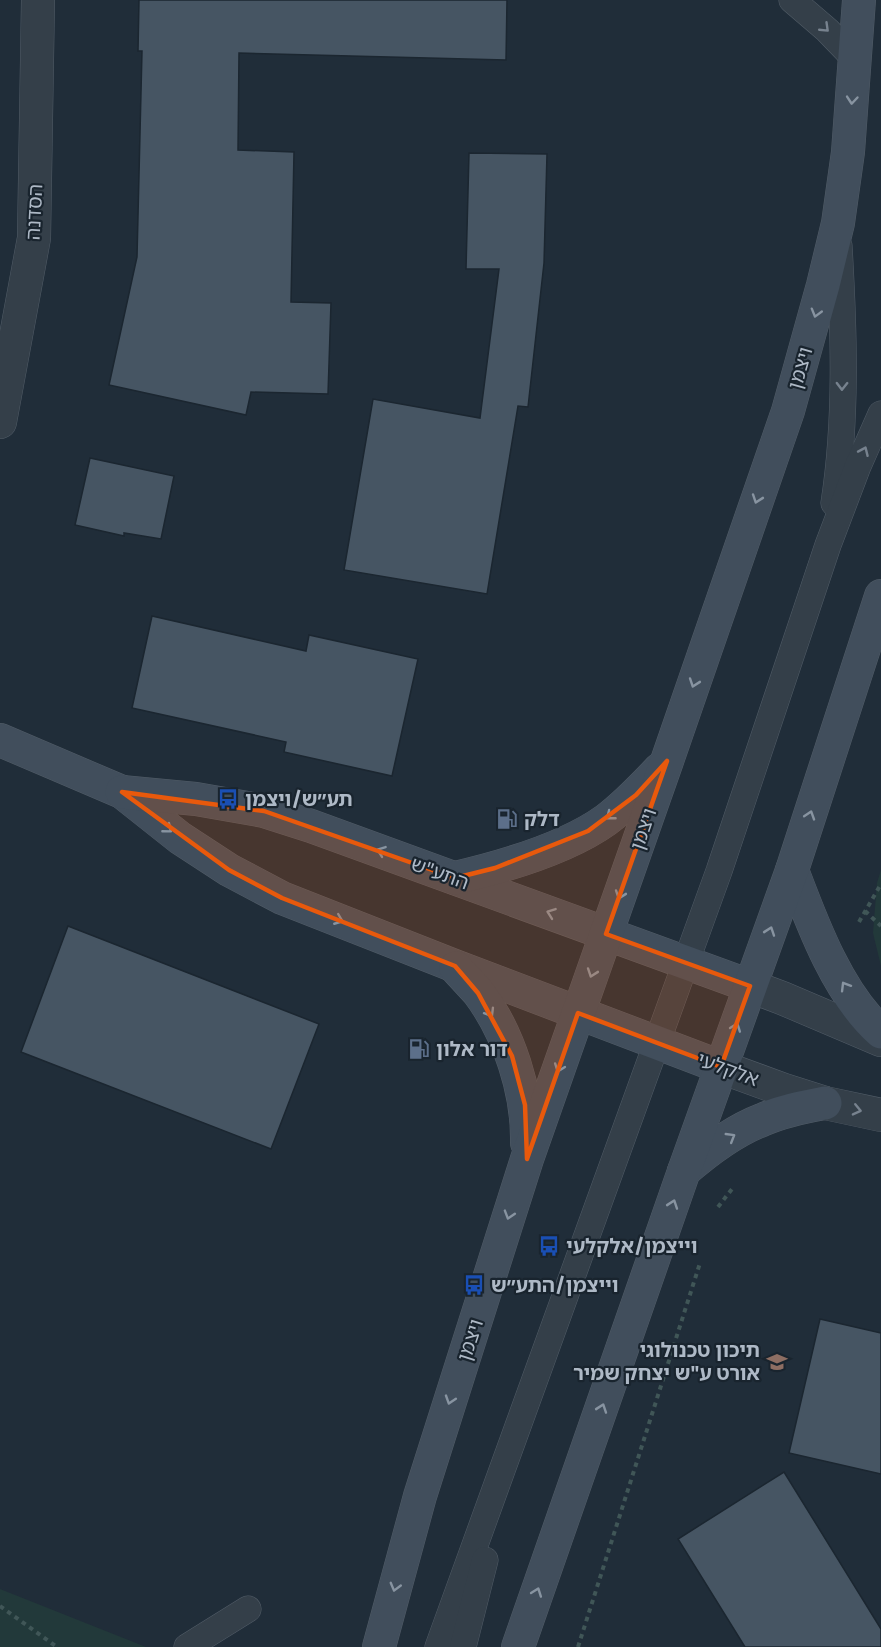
<svg xmlns="http://www.w3.org/2000/svg" width="881" height="1647" viewBox="0 0 881 1647" font-family="'Fira Sans','Noto Sans Hebrew',sans-serif">
<rect width="100%" height="100%" fill="#202d39"/>
<g fill="#22393a">
<path d="M881,870V966L873,933L877,883Z"/>
<path d="M0,1589L146,1647H0Z"/>
</g>
<g fill="#465563" stroke="#1b2630" stroke-width="1.5">
<path d="M139,0H507L506,60L239,53L238,150L294,152L291,302L331,303L328,394L251,392L246,415L109,385L137,257L142,51H138Z"/>
<path d="M469,153L547,154L544,263L528,407L518,406L487,594L344,570L373,399L480,418L499,269H466Z"/>
<path d="M90,458L174,476L161,539L124,533V536L75,525Z"/>
<path d="M152,616L306,651L309,635L418,659L392,776L284,752L286,742L132,708Z"/>
<path d="M68,926L319,1024L271,1149L21,1052Z"/>
<path d="M820,1319L881,1333V1474L789,1453Z"/>
<path d="M784,1472L881,1629V1647H745L678,1539Z"/>
</g>
<g fill="none" stroke-linecap="round" stroke-linejoin="round">
<g stroke="#515c67" stroke-width="27">
<g id="lane">
<path d="M792,0L827,30L855,59"/>
<path d="M834,503C847,419 844,331 839,246"/>
<path d="M187,1647L248,1609"/>
<path d="M438,1647L719,871L828,545L858,466L881,414"/>
<path d="M463,1647L485,1560"/>
</g>
</g>
<g stroke="#515c67" stroke-width="34">
<g id="street">
<path d="M0,422L34,238L38,0"/>
<path d="M750,986L782,998L881,1040"/>
<path d="M721,1067L784,1090L825,1103L881,1115"/>
</g>
</g>
<g stroke="#515c67" stroke-width="34">
<g id="secondary">
<path d="M0,740L122,792L180,838L229,870L282,898L455,966L721,1067"/>
<path d="M122,792L196,799L264,811L311,826L750,986"/>
<path d="M792,870C812,923 838,994 881,1032"/>
<path d="M455,878C502,867 567,848 606,820C626,805 643,787 660,769"/>
<path d="M456,968C463,976 471,984 478,992C509,1033 528,1092 527,1143"/>
<path d="M684,1171C707,1151 733,1131 762,1120C782,1111 804,1107 825,1103"/>
<path d="M379,1647L420,1496L527,1159L667,761L788,411L823,285L838,223L848,152L859,0"/>
<path d="M518,1647L684,1171L792,870L881,596"/>
</g>
</g>
<g stroke="#405657" stroke-width="4" stroke-dasharray="4.5 4.5" stroke-linecap="butt">
<path d="M865,911L881,926"/>
<path d="M859,922L881,884"/>
<path d="M718,1207L732,1189"/>
<path d="M0,1606L57,1647"/>
<path d="M578,1647L700,1263"/>
</g>
<use href="#lane" stroke="#343f49" stroke-width="26"/>
<use href="#street" stroke="#343f49" stroke-width="33"/>
<use href="#secondary" stroke="#414e5c" stroke-width="33"/>
</g>
<defs><path id="oneway-chevron" d="M-2-3.5L2.5 0L-2 3.5" fill="none" stroke-width="1.6" stroke-linecap="round" stroke-linejoin="round" transform="scale(1.5)"/></defs>
<g stroke="#77828e">
<use href="#oneway-chevron" transform="translate(825 28) rotate(44)"/>
<use href="#oneway-chevron" transform="translate(842 386) rotate(91)"/>
<use href="#oneway-chevron" transform="translate(864 451) rotate(-66)"/>
<use href="#oneway-chevron" transform="translate(857 1110) rotate(13)"/>
</g>
<g stroke="#8894a1">
<use href="#oneway-chevron" transform="translate(852 100) rotate(95)"/>
<use href="#oneway-chevron" transform="translate(816 313) rotate(106)"/>
<use href="#oneway-chevron" transform="translate(757 499) rotate(109)"/>
<use href="#oneway-chevron" transform="translate(694 683) rotate(109)"/>
<use href="#oneway-chevron" transform="translate(810 815) rotate(-72)"/>
<use href="#oneway-chevron" transform="translate(610 816) rotate(142)"/>
<use href="#oneway-chevron" transform="translate(168 829) rotate(39)"/>
<use href="#oneway-chevron" transform="translate(381 851) rotate(-160)"/>
<use href="#oneway-chevron" transform="translate(620 895) rotate(109)"/>
<use href="#oneway-chevron" transform="translate(551 913) rotate(-160)"/>
<use href="#oneway-chevron" transform="translate(339 920) rotate(22)"/>
<use href="#oneway-chevron" transform="translate(770 931) rotate(-71)"/>
<use href="#oneway-chevron" transform="translate(592 973) rotate(109)"/>
<use href="#oneway-chevron" transform="translate(845 986) rotate(-121)"/>
<use href="#oneway-chevron" transform="translate(490 1013) rotate(59)"/>
<use href="#oneway-chevron" transform="translate(736 1027) rotate(-70)"/>
<use href="#oneway-chevron" transform="translate(559 1068) rotate(110)"/>
<use href="#oneway-chevron" transform="translate(731 1137) rotate(-31)"/>
<use href="#oneway-chevron" transform="translate(673 1204) rotate(-71)"/>
<use href="#oneway-chevron" transform="translate(509 1215) rotate(107)"/>
<use href="#oneway-chevron" transform="translate(450 1400) rotate(108)"/>
<use href="#oneway-chevron" transform="translate(602 1408) rotate(-71)"/>
<use href="#oneway-chevron" transform="translate(395 1587) rotate(105)"/>
<use href="#oneway-chevron" transform="translate(537 1592) rotate(-70)"/>
</g>
<path fill="#e8590c" fill-opacity="0.2" stroke="#e8590c" stroke-width="4.5" stroke-linejoin="round" d="M667,761L606,934L750,986L721,1067L578,1013L527,1159L525,1105L512,1056L478,993L455,966L282,898L229,870L122,792L264,811L455,878L495,868L588,831L636,795Z"/>
<defs>
<g id="bus-bare" transform="scale(1.62)"><path d="M-5-6H5V4H4V6H2V4H-2V6H-4V4H-5ZM-3.5-4V0h7V-4ZM-3.5 1.2v1.5H-2V1.2ZM2 1.2v1.5H3.5V1.2Z" fill="#1a4fb4" stroke="#19242e" stroke-width="2.5" paint-order="stroke"/></g>
<g id="fuel-bare" transform="scale(1.62)"><path d="M-5.5-6h7V0h2V4h1.3V-2.5L3-4.5l.8-.8L6-3V5H2.5V1h-1V6h-7ZM-4.2-4.7v3.2H.2V-4.7Z" fill="#5c6f8a" stroke="#19242e" stroke-width="2.5" paint-order="stroke"/></g>
<g id="school-bare" transform="scale(1.62)"><path d="M0-5L7-2L0 1L-7-2ZM-4 1L0 2.5L4 1V4Q0 6-4 4Z" fill="#8d6e63" stroke="#19242e" stroke-width="2.5" paint-order="stroke"/></g>
</defs>
<g fill-rule="evenodd">
<use href="#bus-bare" x="228" y="799"/>
<use href="#fuel-bare" x="507" y="819"/>
<use href="#fuel-bare" x="419" y="1049"/>
<use href="#bus-bare" x="549" y="1246"/>
<use href="#bus-bare" x="474" y="1285"/>
<use href="#school-bare" x="777" y="1362"/>
</g>
<g text-anchor="middle" stroke-width="4.5" stroke-linejoin="round" paint-order="stroke">
<g font-size="20" fill="#aeb9c6" stroke="#19242e">
<text transform="translate(34 212) rotate(-87)" y="7">הסדנה</text>
<text transform="translate(800 368) rotate(-74)" y="7">ויצמן</text>
<text transform="translate(643 829) rotate(-71)" y="7">ויצמן</text>
<text transform="translate(440 873) rotate(20)" y="7">התע"ש</text>
<text transform="translate(728 1069) rotate(20)" y="7">אלקלעי</text>
<text transform="translate(470 1340) rotate(-72)" y="7">ויצמן</text>
</g>
<g font-size="20" font-weight="bold" fill="#aeb9c6" stroke="#19242e" text-anchor="start">
<text x="245" y="806">תע״ש/ויצמן</text>
<text x="524" y="826">דלק</text>
<text x="436" y="1056">דור אלון</text>
<text x="566" y="1253">וייצמן/אלקלעי</text>
<text x="491" y="1292">וייצמן/התע״ש</text>
<text x="760" y="1357" text-anchor="end">תיכון טכנולוגי<tspan x="760" dy="23">אורט ע"ש יצחק שמיר</tspan></text>
</g>
</g>
</svg>
